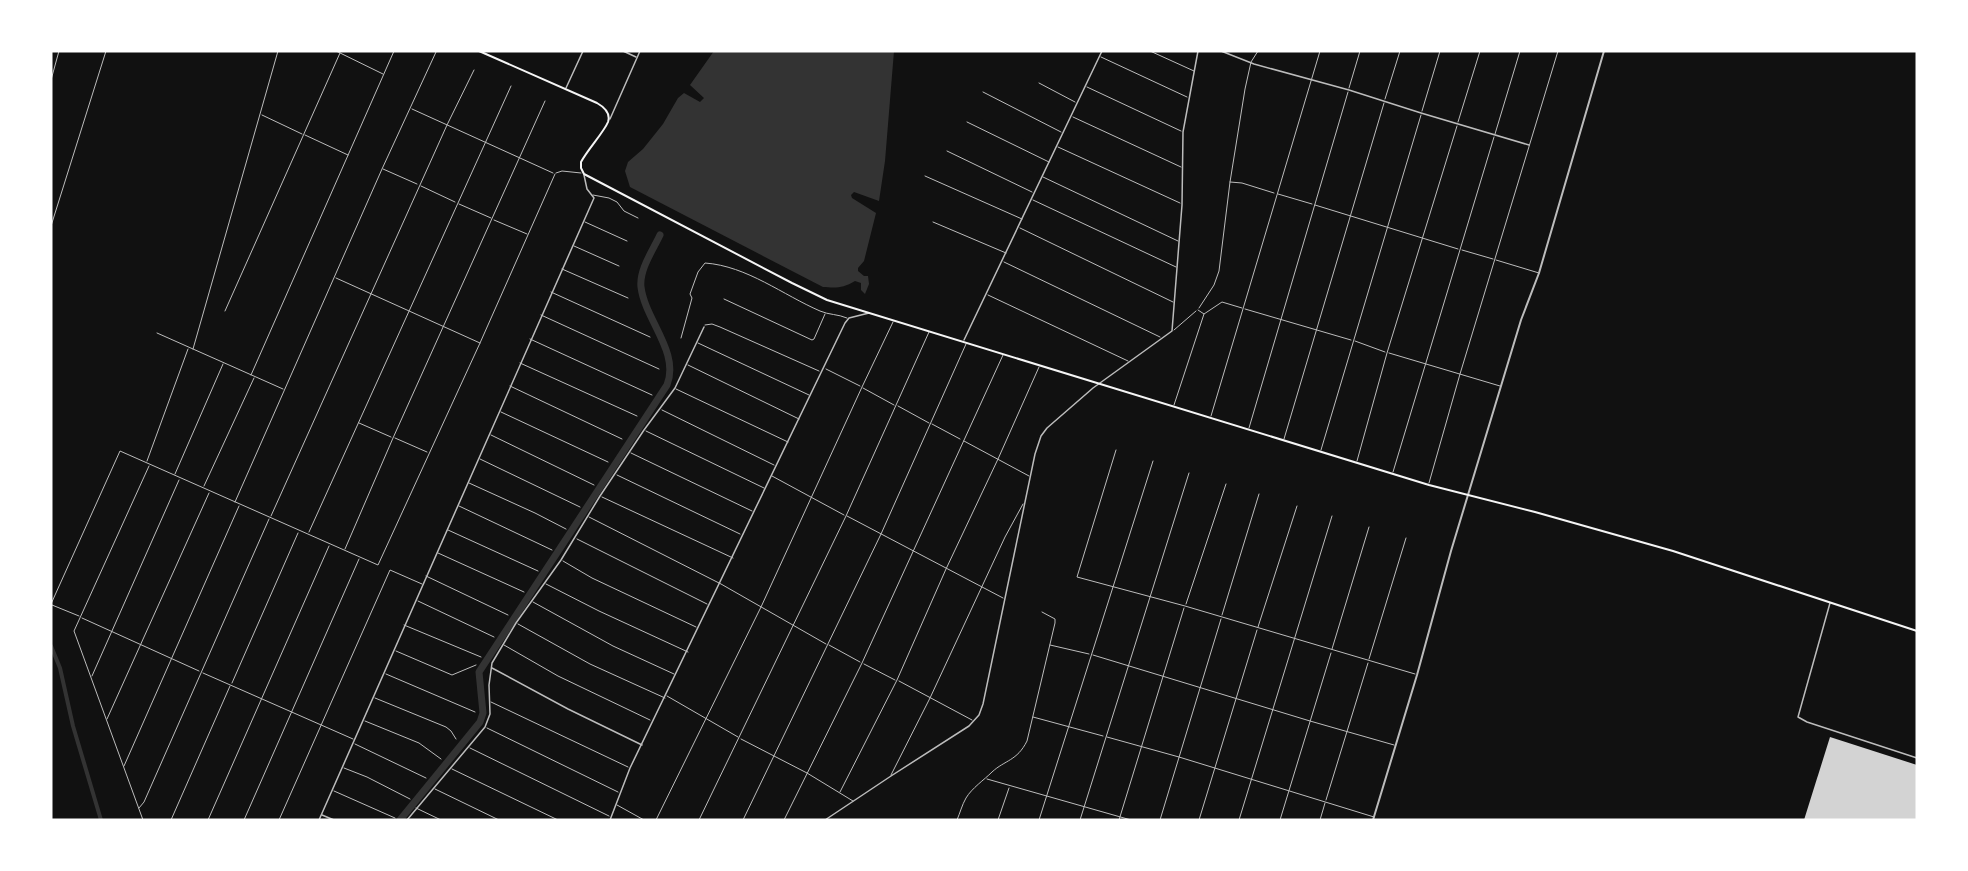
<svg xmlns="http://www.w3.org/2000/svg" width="1968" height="871" viewBox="0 0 1968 871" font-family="'Golos Text',sans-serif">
<rect width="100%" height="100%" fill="#111"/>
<path fill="#333" d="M714,51H894L885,161L879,201L854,192L851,195L852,198L876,213L864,261L858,268V271L864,276H868L869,284L865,294L861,290V283L855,281C843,288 837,288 823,287L630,187L625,171L628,162L643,149L663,124L678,98L684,93L700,102L704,98L690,85Z"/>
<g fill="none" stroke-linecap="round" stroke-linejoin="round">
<path stroke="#333" stroke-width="4" d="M51,646L60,668L73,726L101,820"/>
<path stroke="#333" stroke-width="7" d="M400,820L480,722L483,713L479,672L667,385C680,352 645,320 641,287C639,270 653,250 660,235"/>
</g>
<path fill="#d3d3d3" d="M1830,737L1917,765V820H1804Z"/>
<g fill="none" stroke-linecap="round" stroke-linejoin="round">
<g stroke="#bcbcbc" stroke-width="1">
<path d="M336,51L383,74"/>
<path d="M1150,51L1194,71"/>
<path d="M1101,57L1187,97"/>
<path d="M51,80L59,51"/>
<path d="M1039,83L1075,102"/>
<path d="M1087,87L1181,131"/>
<path d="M1349,88L1360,51"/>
<path d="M983,92L1061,132"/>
<path d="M1385,99L1400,51"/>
<path d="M412,109L553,173"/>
<path d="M1422,111L1440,51"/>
<path d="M262,115L302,134"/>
<path d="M1073,117L1181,167"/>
<path d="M967,122L1049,162"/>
<path d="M1458,122L1480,51"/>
<path d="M1495,134L1520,51"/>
<path d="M305,135L348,155"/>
<path d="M1058,147L1180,203"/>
<path d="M947,151L1032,192"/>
<path d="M383,169L417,184"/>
<path d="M556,173L562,171L581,173"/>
<path d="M925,176L1022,219"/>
<path d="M1043,177L1178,241"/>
<path d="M1230,182L1242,183L1274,193"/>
<path d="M421,186L455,202"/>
<path d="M1278,194L1312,204"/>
<path d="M593,195L609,198L617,202L624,211L638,218"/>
<path d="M1033,200L1176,267"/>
<path d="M459,204L491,218"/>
<path d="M1315,205L1458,249"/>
<path d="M494,220L527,234"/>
<path d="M585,222L627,241"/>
<path d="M933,222L1006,253"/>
<path d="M51,226L106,51"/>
<path d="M1020,228L1173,302"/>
<path d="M574,246L619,266"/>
<path d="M1462,250L1493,259"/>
<path d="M1496,260L1539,273"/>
<path d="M1004,262L1160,337"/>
<path d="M562,269L628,298"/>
<path d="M336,278L480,343"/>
<path d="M551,292L650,337"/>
<path d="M988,295L1128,361"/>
<path d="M724,299L812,340L814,339L825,314"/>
<path d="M1199,308L1214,285L1219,271L1230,182L1245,89L1251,62L1258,51"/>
<path d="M1245,309L1351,340"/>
<path d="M1198,310L1204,314L1222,302L1242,308"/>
<path d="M225,311L340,53"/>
<path d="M541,315L659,369"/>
<path d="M705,325L712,324L720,327L819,371"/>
<path d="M1174,330L1196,311"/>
<path d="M157,333L283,389"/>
<path d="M681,338L692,298L690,294L698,272L705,263C747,266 783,295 820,311C829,315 838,314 847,318"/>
<path d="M530,339L652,395"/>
<path d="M1355,341L1385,352"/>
<path d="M698,343L809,395"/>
<path d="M193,349L278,51"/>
<path d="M1389,353L1500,386"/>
<path d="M520,363L637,416"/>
<path d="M688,365L799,419"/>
<path d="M826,369L860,386"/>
<path d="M251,375L394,51"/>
<path d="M510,386L622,439"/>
<path d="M863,388L894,405"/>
<path d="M676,389L788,442"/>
<path d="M1174,405L1204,314"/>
<path d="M898,406L929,423"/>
<path d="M662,410L774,465"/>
<path d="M501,412L608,462"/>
<path d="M1211,416L1320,51"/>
<path d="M359,423L391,437"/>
<path d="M932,424L960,439"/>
<path d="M1249,428L1348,92"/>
<path d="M646,431L764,488"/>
<path d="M491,435L594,485"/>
<path d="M395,438L427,452"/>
<path d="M1284,439L1384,103"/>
<path d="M964,441L1029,476"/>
<path d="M1116,450L1077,577L1185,606L1415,674"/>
<path d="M1321,450L1421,115"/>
<path d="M631,453L752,511"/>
<path d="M480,459L580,507"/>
<path d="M147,461L188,349"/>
<path d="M1357,461L1387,353L1457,126"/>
<path d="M1393,472L1494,137"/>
<path d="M175,474L223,364"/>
<path d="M617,475L740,534"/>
<path d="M772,476L844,515"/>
<path d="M469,483L535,513L566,529"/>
<path d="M1429,483L1460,374L1558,51"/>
<path d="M204,486L254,378"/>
<path d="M602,497L733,558"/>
<path d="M235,502L382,169L436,52"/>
<path d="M459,506L552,550"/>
<path d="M271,516L447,125L474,70"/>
<path d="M847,516L1003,598"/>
<path d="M589,517L721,584L826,644"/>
<path d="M448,530L538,571"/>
<path d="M309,532L511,86"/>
<path d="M577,539L707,604"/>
<path d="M345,549L393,438L545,101"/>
<path d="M438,553L524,592"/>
<path d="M563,561L592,578L696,627"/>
<path d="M426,576L508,615"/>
<path d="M546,584L599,611L688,652"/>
<path d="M418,601L494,637"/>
<path d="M533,602L613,646L674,674"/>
<path d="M51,604L120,451L378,565L480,343L555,174"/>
<path d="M1186,604L1226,484"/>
<path d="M52,605L79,616"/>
<path d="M1222,615L1259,494"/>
<path d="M82,618L199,671"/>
<path d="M518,624L590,664L665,698"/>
<path d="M404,625L481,657"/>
<path d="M1258,627L1297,506"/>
<path d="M504,645L558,676L650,720"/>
<path d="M829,645L860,662"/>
<path d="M1050,645L1089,654"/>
<path d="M1332,649L1369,527"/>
<path d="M396,651L452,675L476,665"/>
<path d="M1093,655L1310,721L1394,745"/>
<path d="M1369,659L1406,538"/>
<path d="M864,664L895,680"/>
<path d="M203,673L353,739"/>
<path d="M386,674L475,712"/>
<path d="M92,676L179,480"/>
<path d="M899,681L972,720"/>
<path d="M232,683L298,533"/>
<path d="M667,696L738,737"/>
<path d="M375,698L446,727L451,731L456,739"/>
<path d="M491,702L628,767"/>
<path d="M1033,717L1103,736"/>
<path d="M107,719L209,493"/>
<path d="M365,721L419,743L441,759"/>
<path d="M487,728L618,792"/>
<path d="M1107,737L1179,757L1374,817"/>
<path d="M741,739L807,773L853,801"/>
<path d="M355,744L426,778"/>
<path d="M470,748L609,816"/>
<path d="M124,766L239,506"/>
<path d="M344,768L367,777L410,799"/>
<path d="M452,769L558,820"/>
<path d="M891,775L930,698L1005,537L1023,504"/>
<path d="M987,779L1131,820"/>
<path d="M435,789L499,820"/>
<path d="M334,791L395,818"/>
<path d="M840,792L897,680L946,569L998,459L1039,367"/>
<path d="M1326,800L1368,663"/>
<path d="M617,805L644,820"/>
<path d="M139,808L144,802L269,519"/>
<path d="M416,808L441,820"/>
<path d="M143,820L74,631L149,466"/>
<path d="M171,820L230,686"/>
<path d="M208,820L329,546"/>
<path d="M244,820L359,559"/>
<path d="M279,820L390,570L422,584"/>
<path d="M656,820L761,607L862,387L893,322"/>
<path d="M699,820L846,516L929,332"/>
<path d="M743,820L881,534L966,344"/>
<path d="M784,820L862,663L1003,355"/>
<path d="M957,820C960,813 962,805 966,798C972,788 984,780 992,772C1005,760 1017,761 1027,741L1055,623V619L1042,612"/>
<path d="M998,820L1009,788"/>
<path d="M1039,820L1153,461"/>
<path d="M1080,820L1189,473"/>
<path d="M1119,820L1184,608"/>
<path d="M1160,820L1221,619"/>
<path d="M1199,820L1257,630"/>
<path d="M1239,820L1332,516"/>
<path d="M1280,820L1331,653"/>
<path d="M1320,820L1325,803"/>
</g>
<g stroke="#bcbcbc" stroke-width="1.5">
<path d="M623,51L636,57"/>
<path d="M1221,51L1254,64L1349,90L1421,113L1529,145"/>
<path d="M566,88L583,51"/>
<path d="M610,119L640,51"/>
<path d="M964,340L1102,51"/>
<path d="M1830,603L1798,717L1807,722L1917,758"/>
<path d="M492,668L568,709L642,745"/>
<path d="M322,815L334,820"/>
<path d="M319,820L594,198L587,189L584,175"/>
<path d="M407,820L485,727L490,714L489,685L492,663L516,623L561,560L600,496L644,430L675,388L704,327"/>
<path d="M610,820L630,768L845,323L849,318L869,313"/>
<path d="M825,820L891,776L969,726L979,715L983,704L1035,454L1041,436L1047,428L1093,388L1172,331L1182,205L1183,132L1198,51"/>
</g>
<path stroke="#bcbcbc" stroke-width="2" d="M1373,820L1417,675L1451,551L1521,320L1539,273L1604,51"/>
<path stroke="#f5f5f5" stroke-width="2" d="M479,51L597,103C604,107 611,113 608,122C604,132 588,149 581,162V168L584,174L792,283L827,300L1429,485L1535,512L1673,551L1917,631"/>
</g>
<rect width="1968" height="871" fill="none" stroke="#ffffff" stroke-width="105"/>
</svg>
